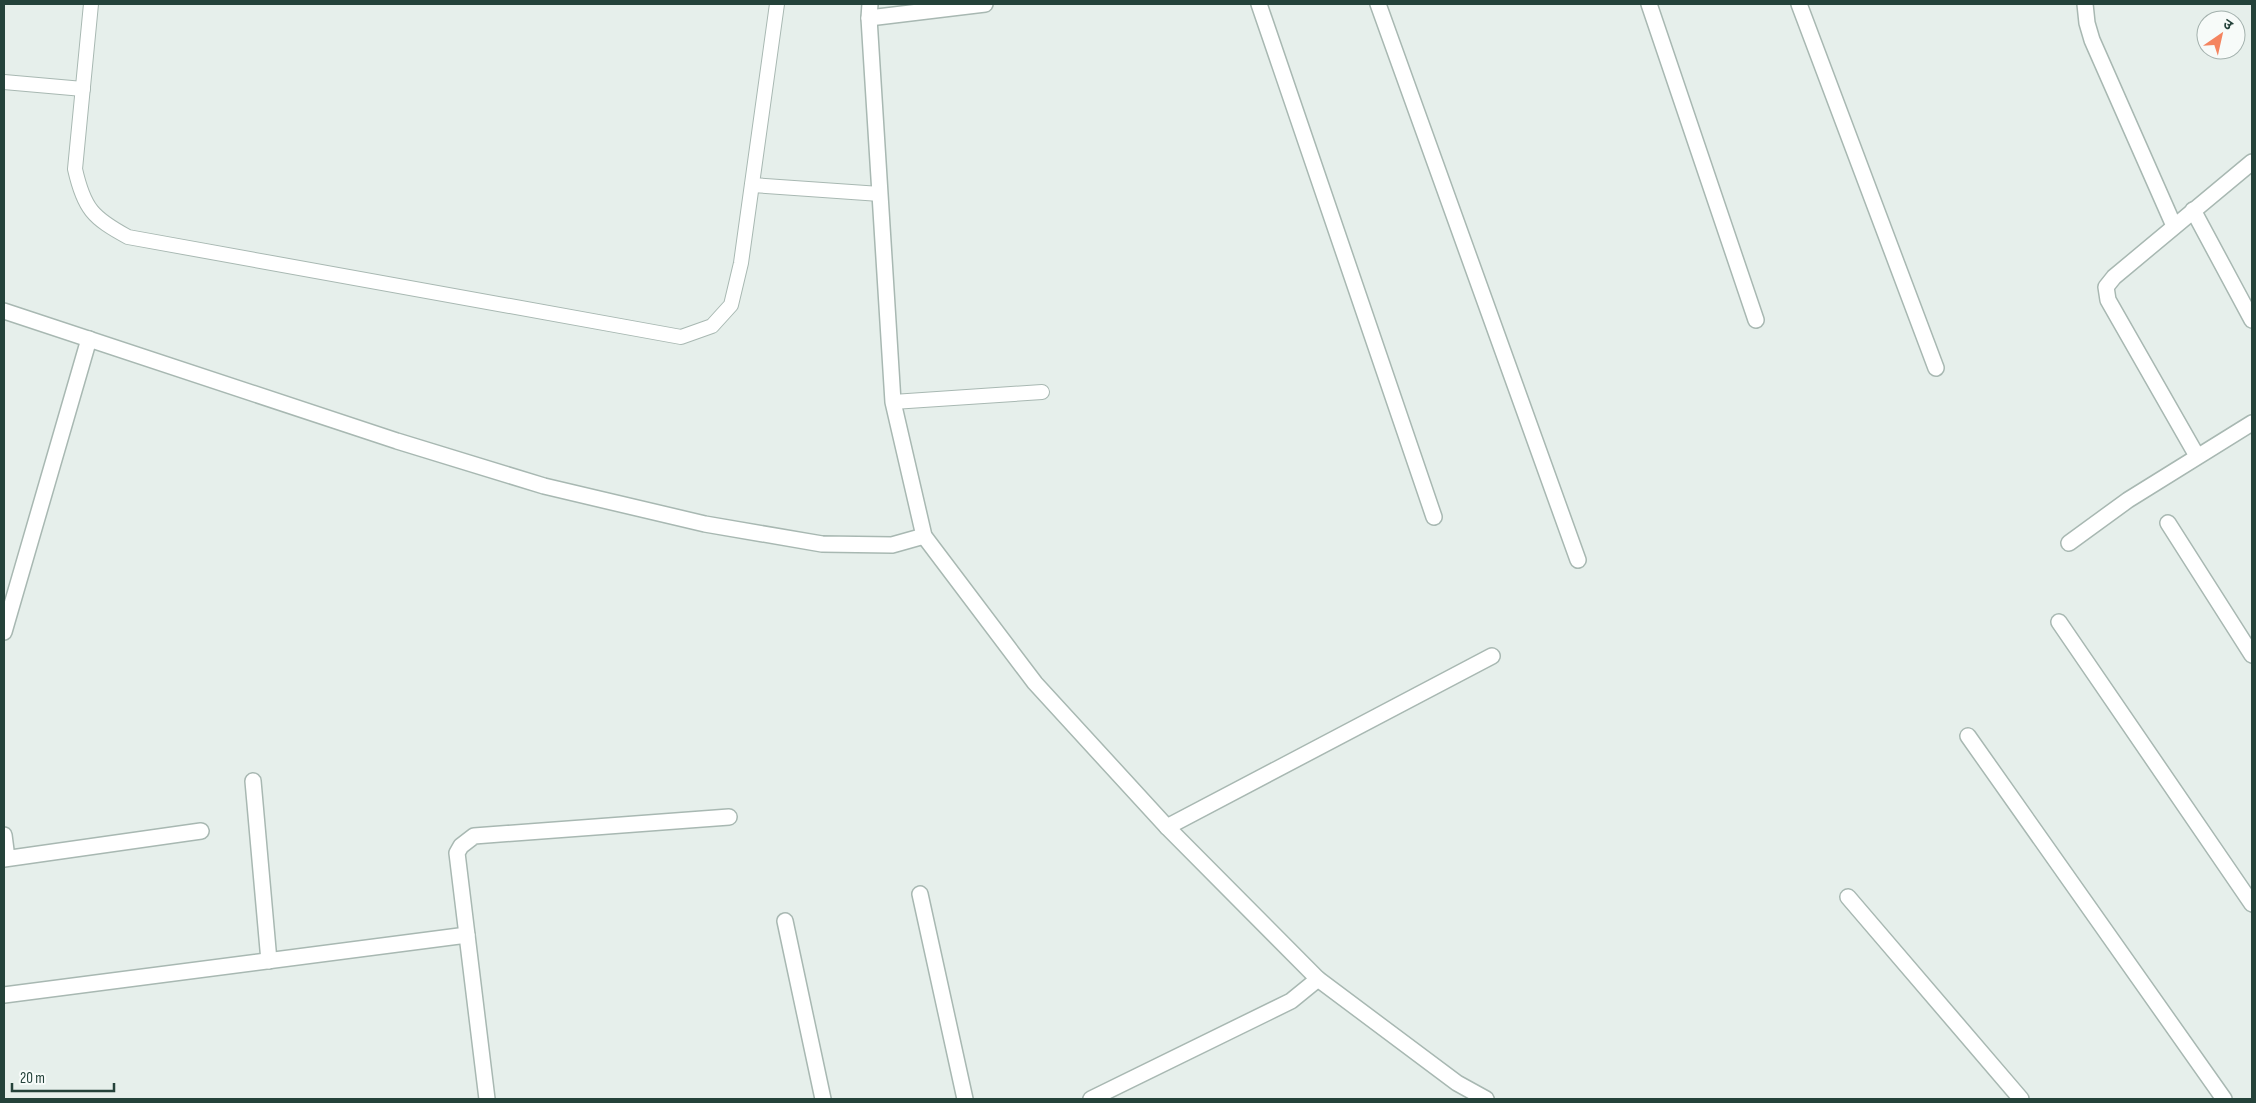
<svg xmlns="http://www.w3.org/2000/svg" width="2256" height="1103" viewBox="0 0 2256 1103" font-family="'Sofia Sans Condensed','Noto Sans Devanagari',sans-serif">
<rect width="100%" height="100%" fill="#e6efeb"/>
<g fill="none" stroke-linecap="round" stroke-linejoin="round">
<g stroke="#a8b8b2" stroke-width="16">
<g id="lane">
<path d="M91,4L75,169C84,209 93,218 128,237L681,337L712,326L731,305L741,263L777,4"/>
<path d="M4,82L83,89"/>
<path d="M752,185L880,194"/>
<path d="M893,402L1042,392"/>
</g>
</g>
<g stroke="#a8b8b2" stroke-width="18">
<g id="street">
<path d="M870,4L869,18L893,402L924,536L1035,683L1167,827L1318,979L1457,1083L1486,1099"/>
<path d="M1259,4L1434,517"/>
<path d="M1378,4L1578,560"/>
<path d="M1649,4L1756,320"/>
<path d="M1799,4L1936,368"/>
<path d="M2085,4L2087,23L2092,40L2174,226"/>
<path d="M869,18L985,4"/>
<path d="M2193,210L2252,320"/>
<path d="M4,311L397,441L544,486L705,524L822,544L892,545L924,536"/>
<path d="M2197,456L2108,300L2106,287L2114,277L2252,162"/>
<path d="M2168,523L2252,655"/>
<path d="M2069,543L2128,500L2252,423"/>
<path d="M2059,622L2252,904"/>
<path d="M4,632L89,339"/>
<path d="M1968,736L2224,1099"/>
<path d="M253,781L269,961"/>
<path d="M1167,827L1492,656"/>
<path d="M4,835L7,858"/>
<path d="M4,859L201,831"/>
<path d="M920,894L965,1099"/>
<path d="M1848,897L2021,1099"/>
<path d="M785,921L823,1099"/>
<path d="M4,995L467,935"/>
<path d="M487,1099L457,853L461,846L474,836L729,817"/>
<path d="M1091,1099L1291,1001L1318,979"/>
</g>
</g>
<use href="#lane" stroke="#fff" stroke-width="14"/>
<use href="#street" stroke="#fff" stroke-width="15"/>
</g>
<rect width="2256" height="1103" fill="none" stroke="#24423a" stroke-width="10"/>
<g transform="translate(2221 35) rotate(34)"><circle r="24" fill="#f7fbf9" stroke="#a3b1ad"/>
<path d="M0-4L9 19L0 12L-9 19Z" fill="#f4845f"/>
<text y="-8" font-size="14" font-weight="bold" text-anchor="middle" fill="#24423a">उ</text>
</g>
<path d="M12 1083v8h102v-8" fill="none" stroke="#24423a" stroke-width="2.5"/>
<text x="20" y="1083" font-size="15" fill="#24423a" stroke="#f7fbf9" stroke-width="4" paint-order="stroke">20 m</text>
</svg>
